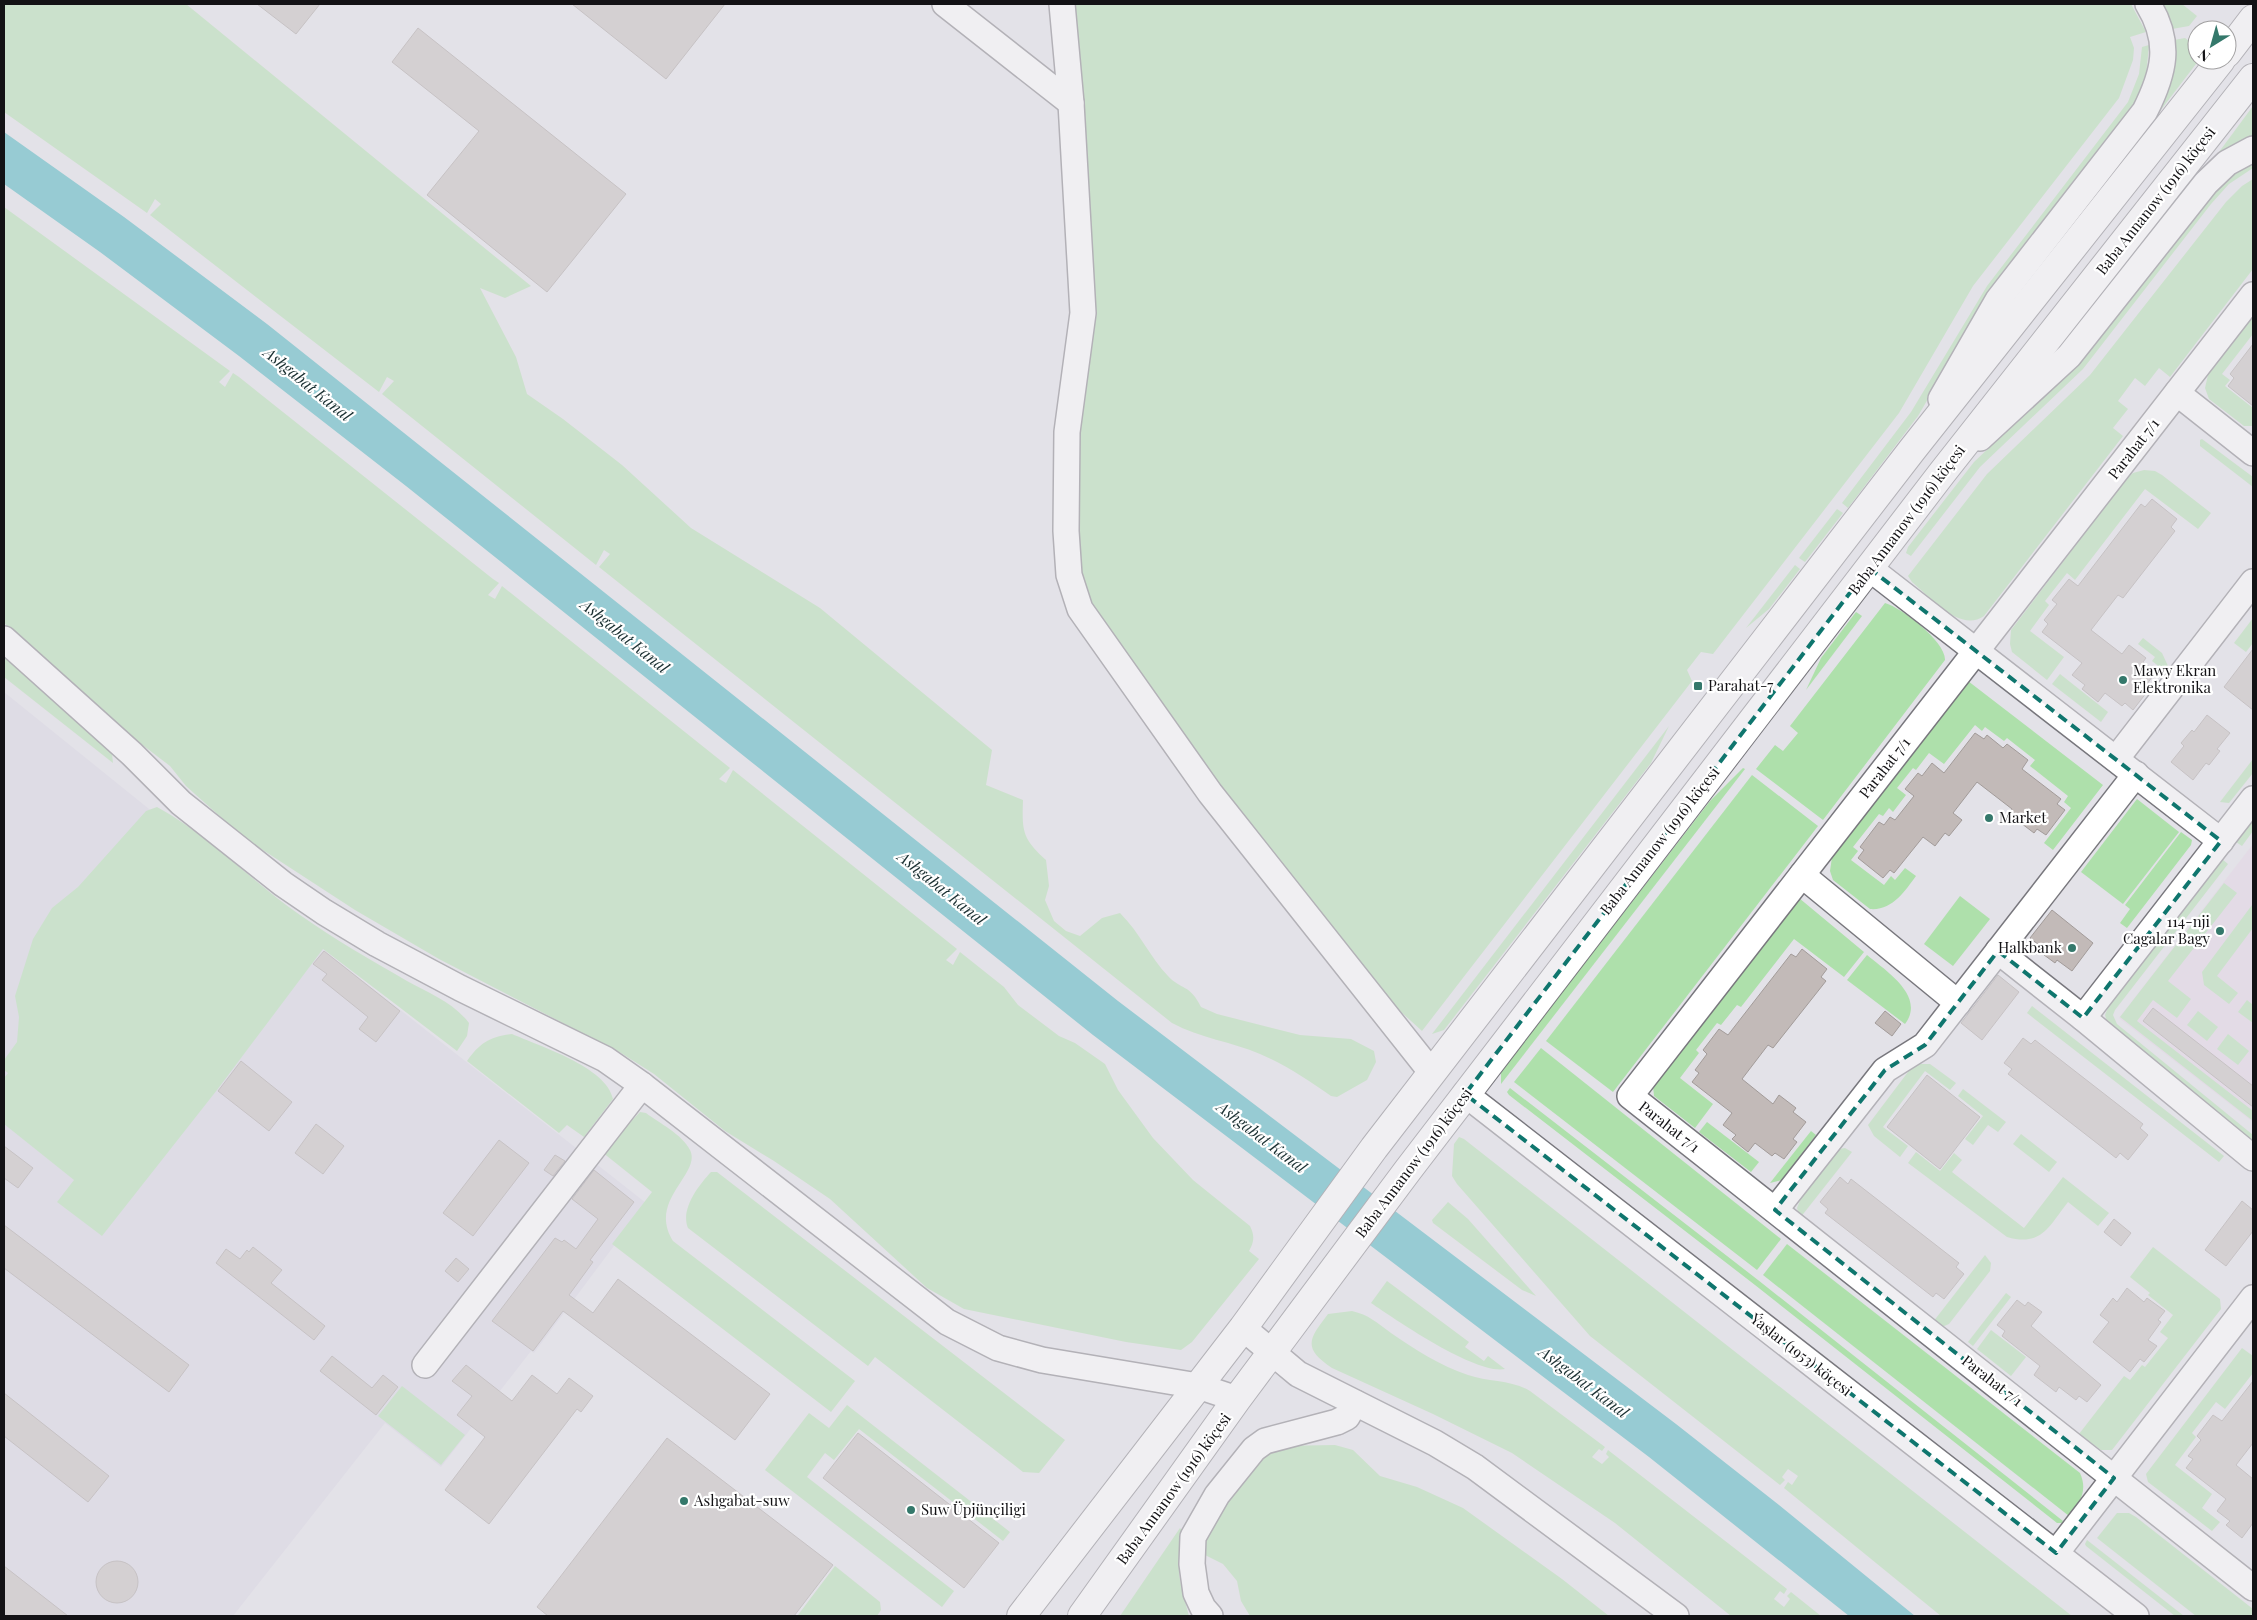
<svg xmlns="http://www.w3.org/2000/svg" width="2257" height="1620" viewBox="0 0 2257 1620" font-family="'Playfair Display',serif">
<rect width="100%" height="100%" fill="#e3e2e8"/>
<path fill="#d7d5e3" d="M4,692L324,950L646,1203L534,1353L531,1351L441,1467L385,1423L233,1616H4Z"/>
<path fill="#e2d3e5" d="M2253,844V1122L2119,1018Z"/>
<g fill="#aee0ab">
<path d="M4,4H186L531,286L505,298L480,288L516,357L527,394L563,419L622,465L691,528L820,608L992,750L986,785L1023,800C1022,831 1022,838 1046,860L1049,886L1045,900L1054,921L1066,931L1080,936L1102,918L1120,913C1140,933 1150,957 1168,976C1181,990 1190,984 1201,1007L1217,1014L1300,1035L1351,1039L1374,1051L1376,1062L1367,1080L1337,1097L1331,1096C1308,1080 1286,1065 1260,1054C1232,1042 1200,1038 1172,1023L599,567L610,554L604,550L596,565L382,394L394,381L387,377L379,392L150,215L161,204L155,199L147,213L4,112Z"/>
<path d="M1073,4H2131L2146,32L2130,37L2134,48L2133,60L2119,98L1973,286L1899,413L1713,654L1701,652L1687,670L1692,681L1422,1031L1388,1000L1215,787L1097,613C1082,586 1079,572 1076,541Z"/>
<path d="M2161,4H2182L2197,16L2189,26L2172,29Z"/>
<path d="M2185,38L2197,47V60H2199L2157,115C2167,92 2180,66 2174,40Z"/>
<path d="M2149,45L2146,76L2134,106L1981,308L1918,416L1848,508L1842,503L1911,412L1987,286L2128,102L2139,74L2142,47Z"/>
<path d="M2253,106V135L2220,154L2219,152Z"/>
<path d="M2253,159V168L2229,184L2211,204L2083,369L1980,467L1911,556L1906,553L1908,547L1974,462L2068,373L2223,179Z"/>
<path d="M2253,179V269L2170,377L2159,368L2145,386L2135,378L2118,401L2128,409L2113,428L2123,436L1984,616C1960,633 1930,597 1912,582L1908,576L1987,474L2090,375L2226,202L2242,186Z"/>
<path d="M4,207L230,371L219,382L225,387L233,373L239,377L493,579L499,583L488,595L495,599L502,586L730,768L719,779L726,783L733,770L957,949L946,960L953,965L960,952L1004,987L1018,1005L1059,1036L1075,1043L1105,1064L1118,1090L1153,1138L1193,1180L1250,1226C1255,1236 1254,1242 1249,1251L1259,1259L1192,1342L1181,1350L1126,1342L964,1309L927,1288L830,1199L774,1161L725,1131L654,1074L621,1053L439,959L355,910L243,837L186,786L170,766L119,727L4,623Z"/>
<path d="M2253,317V334L2222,374L2230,380L2225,386L2253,408V426H2244L2209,399L2205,388L2208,375Z"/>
<path d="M2202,439L2253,477V487L2200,446V440Z"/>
<path d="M2144,470L2155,471L2162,475L2211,513L2198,529L2145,489L2075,580L2067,573L2045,601L2049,605L2030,631L2064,657L2047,680L2012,652L2010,644L2011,630L2128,477L2133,473Z"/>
<path d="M1837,509L1843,513L1805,562L1799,558Z"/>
<path d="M1795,565L1800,569L1769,609L1746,628Z"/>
<path d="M1885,603C1902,608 1946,642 1945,660L1823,820L1756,769L1775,745L1783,751L1798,733L1790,726Z"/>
<path d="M1856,612L1862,616L1806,690L1821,658Z"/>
<path d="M2253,618V643L2246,652L2234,643Z"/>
<path d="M2143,638L2162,653L2168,666L2166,672L2152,661L2155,657L2138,644Z"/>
<path d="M4,655L99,740L112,754L113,763L4,677Z"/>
<path d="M2060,674L2108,712L2101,722L2052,684Z"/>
<path d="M1968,681L2103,785L2053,850L2044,843L2071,808L2064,802L2068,796L2030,766L2035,760L2007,738L2004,741L1985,727L1982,731L1975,725L1944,764L1929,753L1916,770L1913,768L1897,788L1906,795L1893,812L1889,808L1883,816L1879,814L1853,847L1858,851L1851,860L1884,885L1891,876L1895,880L1905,868L1916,876C1905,891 1892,911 1870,909L1833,880L1830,871L1832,857Z"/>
<path d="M1669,726L1651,763L1444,1030L1432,1034Z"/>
<path d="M2253,759V773L2229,803L2220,802Z"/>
<path d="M1743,768L1745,769L1501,1084V1073L1505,1066L1710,801Z"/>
<path d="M1752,775L1818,826L1613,1092L1546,1041Z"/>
<path d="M2137,799L2179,832L2123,904L2081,872Z"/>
<path d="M157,807C210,836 251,881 300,915C334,939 371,960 407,981C430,994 453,1002 469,1023L467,1036L457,1051L323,949L217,1090L102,1236L57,1202L74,1180L4,1124V1078L8,1073L4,1070V1060L17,1042L19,1017L15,996L33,939L52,908L78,887L146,811Z"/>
<path d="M2253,819V831L2242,846L2236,842Z"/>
<path d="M2181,832L2192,840L2191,845L2127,928L2120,923L2130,909L2125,905Z"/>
<path d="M2222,859L2228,864L2115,1010L2113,1015L2117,1024L2253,1135V1145L2108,1025L2105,1015L2109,1005Z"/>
<path d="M2224,883L2237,893L2168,981L2191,999L2177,1018L2153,1000L2137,1021L2253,1111V1121L2120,1017Z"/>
<path d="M1960,896L1990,919L1953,966L1924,944Z"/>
<path d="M1799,898L1864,952L1844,977L1794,939L1741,1007L1737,1005L1721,1025L1717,1023L1696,1050L1699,1053L1680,1078L1713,1104L1695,1128L1654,1096L1653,1086Z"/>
<path d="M2252,905L2253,928L2217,976L2238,993L2229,1004L2204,985L2202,972Z"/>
<path d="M1867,955C1886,971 1926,996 1905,1024L1847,980Z"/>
<path d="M2247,1000L2253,1005V1023L2238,1012Z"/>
<path d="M2032,1006L2224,1156L2219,1162L2027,1013Z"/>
<path d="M2198,1011L2218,1027L2207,1041L2187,1025Z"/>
<path d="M512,1034C539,1046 607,1067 613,1099L584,1137L567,1125L559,1133L467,1061C480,1043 489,1037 512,1034Z"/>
<path d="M2228,1034L2249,1051L2238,1065L2217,1049Z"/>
<path d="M1541,1048L1781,1239L1757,1270L1514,1082Z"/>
<path d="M1917,1064H1930L1956,1083L1950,1090L1925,1071L1883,1127L1908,1146L1900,1157L1874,1136L1868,1125L1911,1068Z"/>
<path d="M1510,1088L1758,1280L2063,1521L2062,1523H2057L1755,1285L1509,1095L1507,1092Z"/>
<path d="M1963,1089L2006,1122L1998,1132L1988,1125L1973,1145L1965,1139L1983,1116L1958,1096Z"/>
<path d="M640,1112L646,1113C659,1123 682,1134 690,1150C702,1174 647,1200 673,1241L855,1381L831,1412L612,1244L652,1192L602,1152Z"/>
<path d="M1707,1122L1759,1162L1751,1172L1699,1132Z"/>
<path d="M1811,1131L1816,1135L1782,1180L1770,1183Z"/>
<path d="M2021,1134L2057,1162L2049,1172L2013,1144Z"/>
<path d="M1459,1137L1464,1139L2072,1616H1941L1784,1488L1788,1482L1792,1485L1798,1476L1788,1469L1782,1477L1785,1480L1780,1485L1590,1336L1457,1184L1452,1176L1454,1144Z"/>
<path d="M1845,1148L1852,1152L1800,1218L1797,1208L1801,1198L1839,1149Z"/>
<path d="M1916,1152L1940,1171L1954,1153L1962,1160L1952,1172L2024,1228L2063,1177L2109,1213L2098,1226L2068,1202C2049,1226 2042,1247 2007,1237L1908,1163Z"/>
<path d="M711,1172H717L1065,1440L1039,1473L1023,1472L875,1357L868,1366L688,1228C680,1209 699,1185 711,1172Z"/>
<path d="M1448,1202L1468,1219L1536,1296L1522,1290L1433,1223L1432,1220Z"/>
<path d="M1787,1244L2080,1473C2088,1491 2080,1502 2069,1516L1763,1275Z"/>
<path d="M2153,1247L2220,1299L2221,1309L2112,1450H2101L2079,1434L2124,1376L2130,1380L2142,1365L2145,1367L2168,1338L2160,1332L2173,1315L2148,1295L2150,1293L2130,1277Z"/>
<path d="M1985,1255L1991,1263L1990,1271L1949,1324L1942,1327L1933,1322Z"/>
<path d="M1387,1281L1469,1342L1465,1347L1484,1361L1488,1356L1505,1369C1476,1375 1396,1320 1371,1303Z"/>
<path d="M2006,1293L2011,1297L1973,1346L1968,1342Z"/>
<path d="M1352,1311C1369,1315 1376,1322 1391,1333C1414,1349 1441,1366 1468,1375C1488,1382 1513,1380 1530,1391L1605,1447L1602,1451L1599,1449L1592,1457L1602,1464L1609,1457L1606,1454L1608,1450L1787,1589L1784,1594L1780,1591L1774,1599L1784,1607L1790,1599L1787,1596L1791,1592L1821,1616H1731L1615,1523L1512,1453L1433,1414L1332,1368C1302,1348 1309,1339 1328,1314Z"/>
<path d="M1991,1330L2026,1357L2011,1376L1977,1349Z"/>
<path d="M2242,1348L2253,1356V1373L2225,1409L2216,1402L2192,1433L2196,1437L2175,1465L2212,1494L2202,1508L2220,1522L2212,1531L2148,1482L2146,1474Z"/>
<path d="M402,1386L465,1435L441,1465L378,1416Z"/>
<path d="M847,1405L1010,1532L1003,1541L859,1429L834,1460L825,1453L807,1477L954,1591L942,1607L765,1470L809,1413L829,1428Z"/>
<path d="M1335,1445L1353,1450L1380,1476L1417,1487L1463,1508L1562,1579L1609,1616H1250L1241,1601L1237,1581L1223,1564L1203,1554L1202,1542L1215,1516L1260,1456L1276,1446Z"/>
<path d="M2117,1513H2129L2136,1517L2253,1609V1616H2196L2097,1538Z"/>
<path d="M1180,1528L1184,1533C1174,1569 1180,1581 1189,1616H1120Z"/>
<path d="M2087,1540L2184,1616H2175L2086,1546L2085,1544Z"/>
<path d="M835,1566L880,1602L881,1610L877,1616H800L798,1615Z"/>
</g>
<path fill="#3aafba" d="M4,132L124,217L267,324L1118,1001L1676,1424L1779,1505L1915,1616H1849L1649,1457L1093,1035L406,486L239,356L100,252L4,184Z"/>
<g fill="#c2bab8" stroke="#a29b99">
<path d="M257,4H320L296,34Z"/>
<path d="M572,4H725L666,79Z"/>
<path d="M418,28L626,194L547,292L427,195L479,131L392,62Z"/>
<path d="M2253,344V406L2228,386L2234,378L2230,374Z"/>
<path d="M2152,499L2177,519L2171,527L2175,531L2123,598L2118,595L2091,630L2122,654L2129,645L2146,658L2143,662L2156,672L2143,689L2147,692L2133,710L2125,703L2122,706L2105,693L2098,702L2082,689L2085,685L2072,675L2082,663L2042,632L2048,624L2044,620L2057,604L2052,600L2069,579L2078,586L2141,504L2145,507Z"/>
<path d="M2253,649V710L2224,687Z"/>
<path d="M2207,715L2230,733L2217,749L2220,751L2209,765L2206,763L2193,780L2171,762L2184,746L2181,743L2192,730L2194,732Z"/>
<path d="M1975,733L1984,739L1987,735L2003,748L2007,744L2028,760L2022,769L2061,799L2057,804L2065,810L2046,835L2037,829L2034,833L2009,814L2012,809L1977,782L1953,813L1962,820L1949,836L1945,833L1935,846L1923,837L1894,873L1890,870L1883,878L1858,858L1864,850L1860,847L1879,822L1884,825L1890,817L1895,820L1914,796L1905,789L1918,773L1922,776L1932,763L1944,773Z"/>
<path d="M2052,910L2093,943L2072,971L2057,960L2055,963L2040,952L2043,948L2030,938Z"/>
<path d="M1802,949L1827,969L1821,977L1826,981L1773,1048L1768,1045L1742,1079L1773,1104L1779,1095L1796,1108L1793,1112L1806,1122L1793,1139L1797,1142L1784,1159L1775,1153L1772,1156L1755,1143L1748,1152L1732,1139L1736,1135L1723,1125L1732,1113L1692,1082L1699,1073L1695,1070L1707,1054L1703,1050L1719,1029L1728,1035L1791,954L1796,957Z"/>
<path d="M324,951L400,1011L376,1042L359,1029L368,1017L322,980L327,974L313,964Z"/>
<path d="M1998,975L2019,992L1982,1040L1961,1023Z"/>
<path d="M2153,1008L2253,1086V1107L2143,1021Z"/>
<path d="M1885,1011L1901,1024L1892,1036L1875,1023Z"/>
<path d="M2023,1038L2031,1044L2035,1040L2143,1124L2140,1128L2148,1135L2128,1160L2120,1153L2116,1158L2008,1074L2012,1069L2004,1063Z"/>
<path d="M241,1061L292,1102L269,1131L218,1091Z"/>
<path d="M1927,1075L1980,1117L1940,1169L1887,1127Z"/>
<path d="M316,1124L344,1146L323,1174L295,1153Z"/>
<path d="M499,1140L529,1163L473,1236L443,1213Z"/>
<path d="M4,1146L33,1168L18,1188L4,1178Z"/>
<path d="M555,1155L565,1161L553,1176L544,1170Z"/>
<path d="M594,1170L634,1202L590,1260L593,1262L569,1295L593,1313L618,1279L770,1394L735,1440L563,1311L533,1351L492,1321L555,1238L562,1242L564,1240L576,1249L598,1219L572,1199Z"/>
<path d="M1840,1177L1848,1184L1851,1179L1959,1263L1956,1267L1964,1274L1944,1299L1936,1293L1933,1297L1825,1213L1828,1209L1820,1202Z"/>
<path d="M2242,1201L2253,1210V1231L2226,1266L2205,1250Z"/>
<path d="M2114,1219L2131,1233L2121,1246L2104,1232Z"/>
<path d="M4,1225L189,1365L169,1392L4,1268Z"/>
<path d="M253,1247L282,1270L271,1283L325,1326L314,1340L216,1263L226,1249L240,1259L247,1250L249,1252Z"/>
<path d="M456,1258L469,1269L458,1282L445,1271Z"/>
<path d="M2127,1288L2144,1302L2147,1298L2165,1311L2158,1320L2161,1322L2148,1340L2157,1346L2144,1362L2140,1359L2130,1372L2093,1342L2109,1322L2100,1315L2113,1298L2117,1302Z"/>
<path d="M2017,1300L2025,1306L2028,1302L2042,1312L2031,1326L2101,1385L2087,1402L2079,1396L2076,1400L2059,1387L2056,1392L2034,1375L2040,1366L2002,1336L2005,1331L1997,1325Z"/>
<path d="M332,1356L372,1388L383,1375L398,1387L376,1415L320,1371Z"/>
<path d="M466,1365L512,1401L532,1375L557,1394L569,1378L593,1396L581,1412L577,1409L489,1524L445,1490L485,1437L457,1415L472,1396L452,1381Z"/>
<path d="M2253,1381V1443L2236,1465L2253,1479V1523L2242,1538L2226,1525L2230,1521L2217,1511L2226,1499L2186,1468L2193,1459L2188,1456L2201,1440L2197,1436L2213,1415L2222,1421Z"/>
<path d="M4,1393L109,1476L88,1502L4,1436Z"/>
<path d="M858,1433L999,1543L964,1588L823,1478Z"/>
<path d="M667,1438L833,1565L794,1616H548L537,1607Z"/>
<circle cx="117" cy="1582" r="21"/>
<path d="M4,1566L68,1616H4Z"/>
</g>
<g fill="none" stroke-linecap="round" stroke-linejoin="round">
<g stroke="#78777d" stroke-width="28">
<g id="minor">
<path d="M945,4L1071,103"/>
<path d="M1062,4L1071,103L1083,313L1067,432L1066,531L1069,575L1080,609L1210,793L1432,1073"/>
<path d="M2253,295L1630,1096L2253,1588"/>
<path d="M2177,393L2253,453"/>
<path d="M1941,399L1998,300L2145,111C2164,73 2172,43 2148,4"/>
<path d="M1980,438L2069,356L2206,183L2227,163L2253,149"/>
<path d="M1869,568L2221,841"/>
<path d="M4,639L132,754L181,803L283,884L324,912L377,944L460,988L605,1059L642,1085L947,1322L998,1348L1042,1360L1198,1386L1237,1399"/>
<path d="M2116,759L2253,582"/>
<path d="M1802,875L1958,1003"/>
<path d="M1998,951L2083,1018L2253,1158"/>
<path d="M2083,1018L2253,799"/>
<path d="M1465,1094L2136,1616"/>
<path d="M1775,1210L1885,1070L1925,1045L2136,774"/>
<path d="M1243,1328L1298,1374L1435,1443L1475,1467L1676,1616"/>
<path d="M425,1365L642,1085"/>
<path d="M2056,1553L2253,1298"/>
<path d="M1210,1616L1203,1608L1196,1593L1192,1564L1193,1537L1217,1495L1254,1449L1265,1441L1337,1422L1347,1417L1355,1403"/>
</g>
</g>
<g stroke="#78777d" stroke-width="30">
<g id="major">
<path d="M2227,53L2253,19"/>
<path d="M1021,1616L1243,1328L1374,1148L1912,450L2221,60"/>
<path d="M1082,1616L1237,1399L1408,1170L1942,473L2253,78"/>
</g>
</g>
<use href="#minor" stroke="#fff" stroke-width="25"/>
<use href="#major" stroke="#fff" stroke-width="28"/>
</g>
<path d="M0 0H2257V1620H0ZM1869,568L2221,841L2083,1018L1998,951L1925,1045L1885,1070L1775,1210L2114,1478L2056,1553L1465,1094Z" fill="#e3e2e8" fill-opacity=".55" fill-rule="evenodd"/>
<path fill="none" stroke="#0f766e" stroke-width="4" stroke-dasharray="10 6" stroke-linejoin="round" d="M1869,568L2221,841L2083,1018L1998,951L1925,1045L1885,1070L1775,1210L2114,1478L2056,1553L1465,1094Z"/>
<g fill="#34786b" stroke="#fff" stroke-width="2">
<circle cx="2123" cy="680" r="5"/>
<rect x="1693" y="681" width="10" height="10" rx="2.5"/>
<circle cx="1989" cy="818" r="5"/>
<circle cx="2220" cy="931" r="5"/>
<circle cx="2072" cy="948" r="5"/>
<circle cx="684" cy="1501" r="5"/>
<circle cx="911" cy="1510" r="5"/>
</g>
<g text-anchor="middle" stroke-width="4.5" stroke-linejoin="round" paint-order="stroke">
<g font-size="15" fill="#131215" stroke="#fff">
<text transform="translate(2156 201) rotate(-52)" y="5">Baba Annanow (1916) köçesi</text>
<text transform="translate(2134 449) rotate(-52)" y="5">Parahat 7/1</text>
<text transform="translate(1907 520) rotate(-53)" y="5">Baba Annanow (1916) köçesi</text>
<text transform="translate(1885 768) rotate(-52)" y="5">Parahat 7/1</text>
<text transform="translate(1660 841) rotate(-52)" y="5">Baba Annanow (1916) köçesi</text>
<text transform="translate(1669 1127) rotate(38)" y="5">Parahat 7/1</text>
<text transform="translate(1414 1163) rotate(-53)" y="5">Baba Annanow (1916) köçesi</text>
<text transform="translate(1801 1355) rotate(38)" y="5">Ýaşlar (1953) köçesi</text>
<text transform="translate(1992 1381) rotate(38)" y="5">Parahat 7/1</text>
<text transform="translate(1174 1489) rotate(-54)" y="5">Baba Annanow (1916) köçesi</text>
</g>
<g font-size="15" fill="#131215" stroke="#fff" text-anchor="start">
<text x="2133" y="676">Mawy Ekran<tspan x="2133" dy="17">Elektronika</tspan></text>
<text x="1708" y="691">Parahat-7</text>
<text x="1999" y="823">Market</text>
<text x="2210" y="927" text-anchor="end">114-nji<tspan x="2210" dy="17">Cagalar Bagy</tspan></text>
<text x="2062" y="953" text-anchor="end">Halkbank</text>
<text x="694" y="1506">Ashgabat-suw</text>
<text x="921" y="1515">Suw Üpjünçiligi</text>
</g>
<g font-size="16" font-style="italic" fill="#1b3032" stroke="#fff">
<text transform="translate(308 384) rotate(39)" y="6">Ashgabat Kanal</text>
<text transform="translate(625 636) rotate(39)" y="6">Ashgabat Kanal</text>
<text transform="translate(942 888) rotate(39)" y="6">Ashgabat Kanal</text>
<text transform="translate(1262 1137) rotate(37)" y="6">Ashgabat Kanal</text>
<text transform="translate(1584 1382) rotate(37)" y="6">Ashgabat Kanal</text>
</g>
</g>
<rect width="2257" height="1620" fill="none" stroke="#131215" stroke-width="10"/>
<g transform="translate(2212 45) rotate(217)"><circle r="24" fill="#ffffff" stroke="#a1a0a1"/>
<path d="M0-4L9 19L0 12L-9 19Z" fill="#34786b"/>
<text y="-8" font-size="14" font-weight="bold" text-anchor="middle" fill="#131215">N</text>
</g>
</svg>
